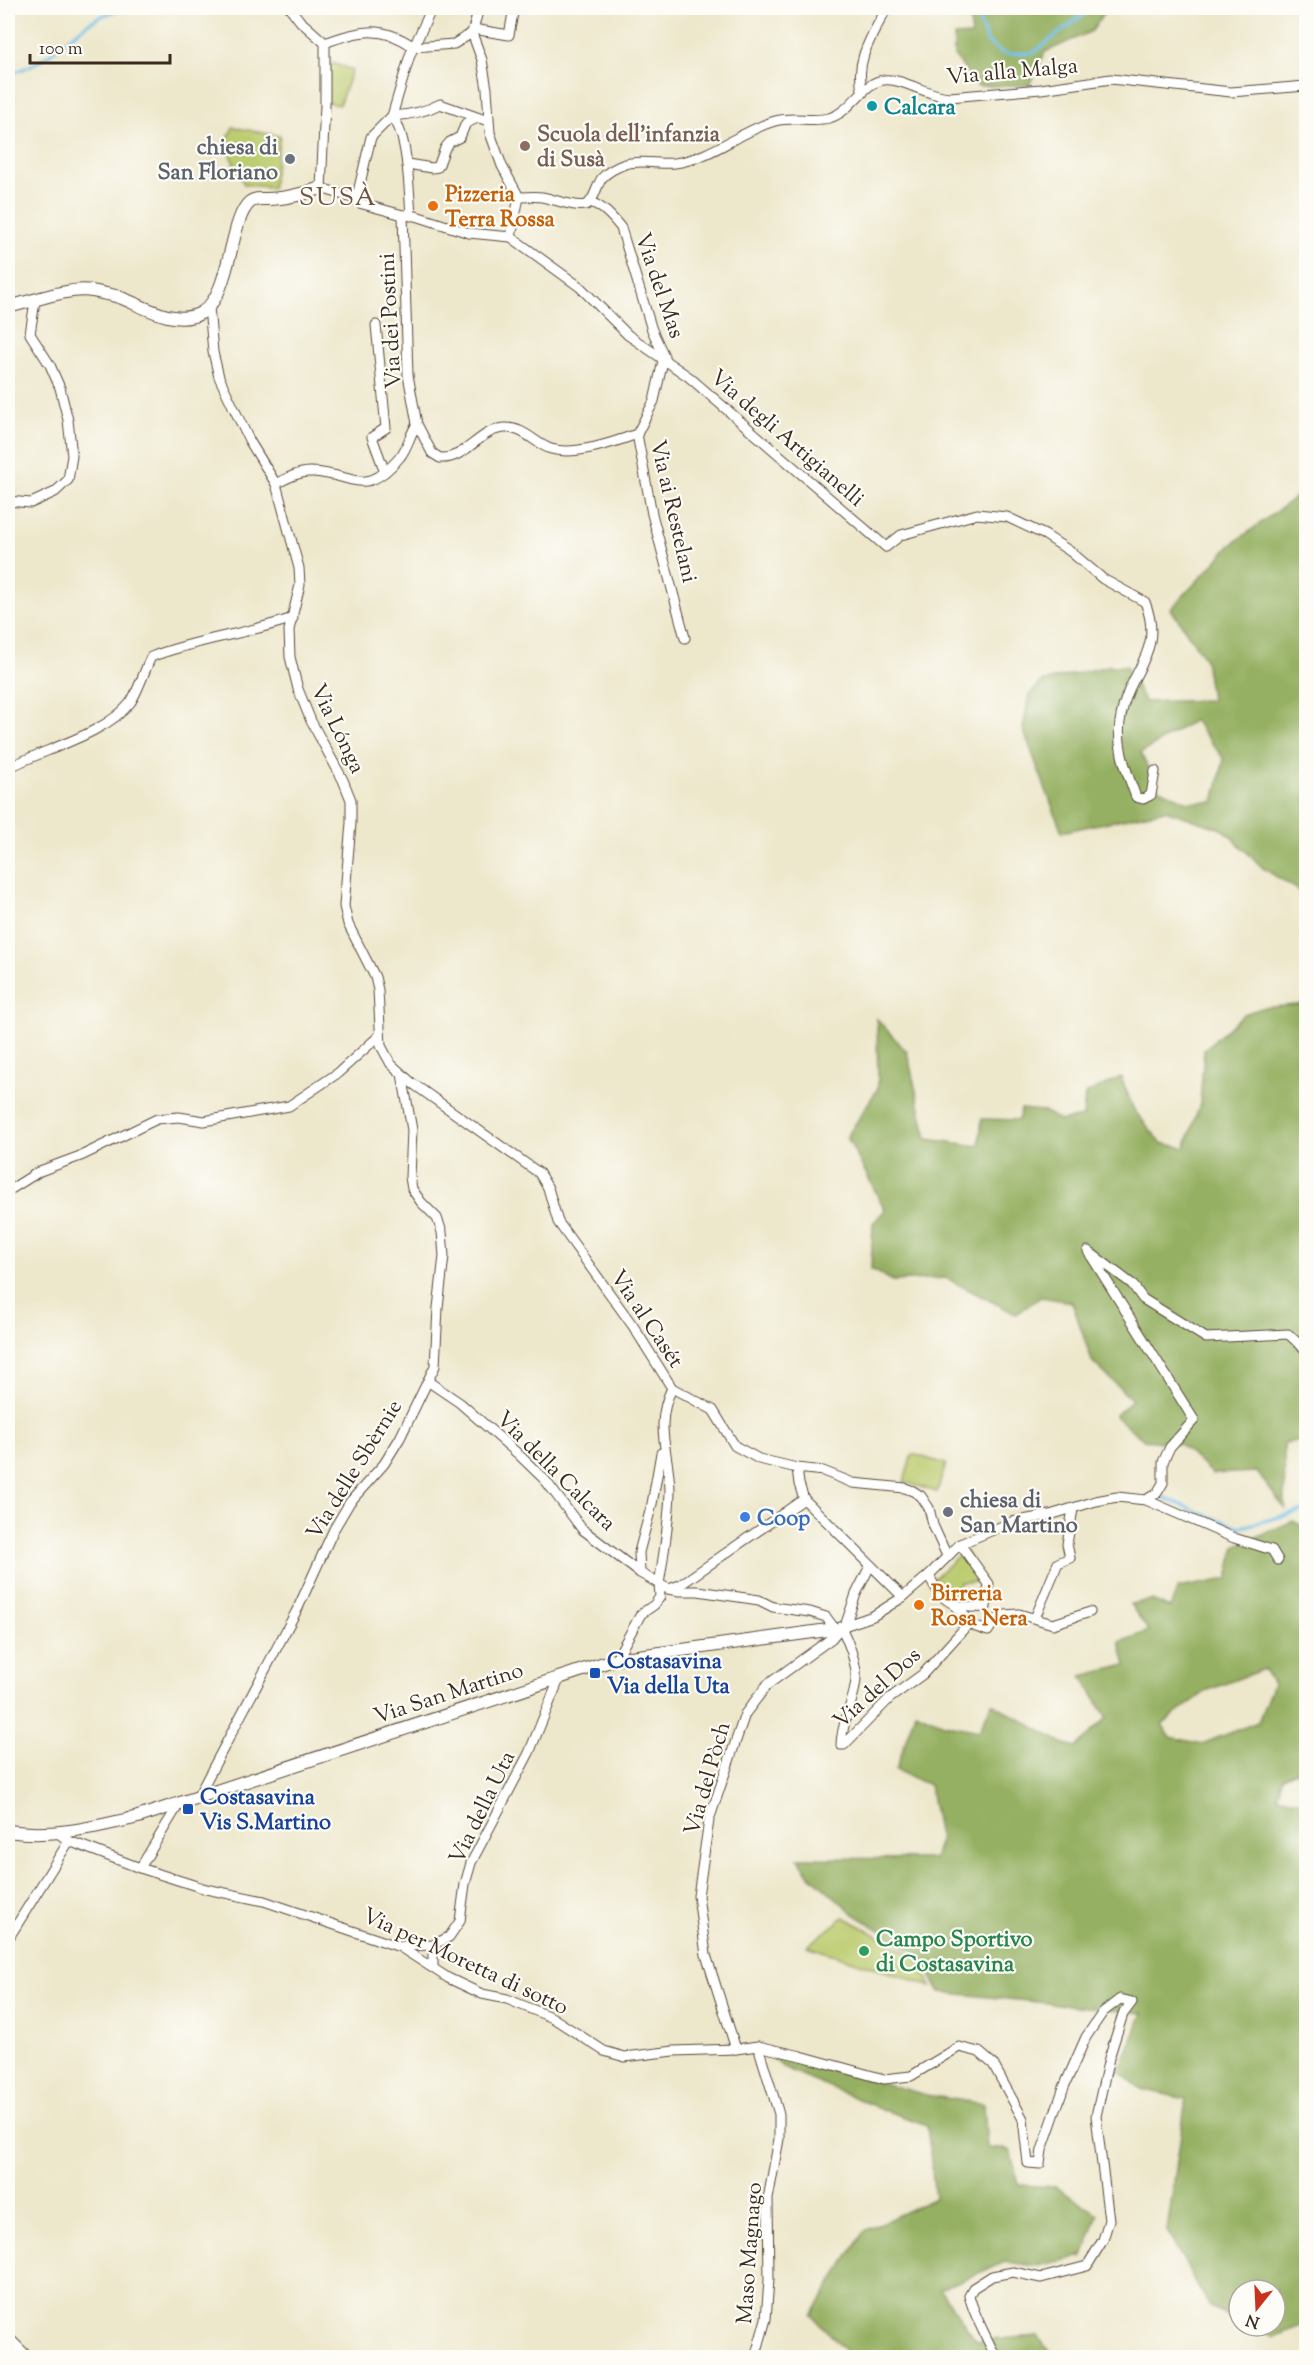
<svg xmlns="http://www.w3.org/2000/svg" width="1314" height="2365" viewBox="0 0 1314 2365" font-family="'Sorts Mill Goudy',serif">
<rect width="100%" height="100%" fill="#fdfcf7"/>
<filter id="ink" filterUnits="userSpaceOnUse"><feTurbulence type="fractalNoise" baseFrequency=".0167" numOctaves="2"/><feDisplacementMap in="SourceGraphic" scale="12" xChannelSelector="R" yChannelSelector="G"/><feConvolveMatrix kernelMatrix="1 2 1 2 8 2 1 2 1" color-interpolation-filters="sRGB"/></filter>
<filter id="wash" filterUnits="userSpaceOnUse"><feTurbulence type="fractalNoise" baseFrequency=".008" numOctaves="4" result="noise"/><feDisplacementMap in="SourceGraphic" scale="24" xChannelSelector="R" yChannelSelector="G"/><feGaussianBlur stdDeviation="1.35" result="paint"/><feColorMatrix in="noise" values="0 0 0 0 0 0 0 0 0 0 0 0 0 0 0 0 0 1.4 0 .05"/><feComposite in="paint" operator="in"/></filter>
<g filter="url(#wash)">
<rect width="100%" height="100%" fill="#ede7cb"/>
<g fill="#bccc6f" stroke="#7c7b46" stroke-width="1.5">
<path d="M329,62L352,70L339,105L326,102Z"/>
<path d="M233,127L280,136L272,188L244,184L225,145Z"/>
<path d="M912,1454L946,1464L937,1492L904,1482Z"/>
<path d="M964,1550L984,1582H960L957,1605L931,1581Z"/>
<path d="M844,1917L915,1956L931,1986L807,1946Z"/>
</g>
<g fill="#95b062" stroke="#686d40" stroke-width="1.5" fill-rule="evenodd">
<path d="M968,8H1107L1092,31L1045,52L1029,85L978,86L954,56V36L972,35Z"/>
<path d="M1297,496L1306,506V895L1264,869L1224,830L1165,810L1062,832L1023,729L1029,695L1042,682L1108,666H1126L1145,702L1211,700L1205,659L1171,609L1231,545ZM1194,720L1224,759L1214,802H1188L1157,788L1141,753Z"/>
<path d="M1306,1004V1440L1284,1443L1285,1509L1257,1472L1212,1474L1180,1444L1144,1440L1115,1416L1132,1400L1092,1361L1072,1302L1041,1297L1016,1314L946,1278L893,1281L871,1269L873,1223L885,1210L847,1137L878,1088L877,1019L907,1052L927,1139L979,1146L982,1119L1019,1120L1021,1109L1044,1111L1060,1121L1083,1117L1085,1094L1121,1077L1134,1110L1161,1143L1185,1148L1200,1104L1204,1050L1244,1014L1262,1008Z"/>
<path d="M1293,1521L1306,1528V1767L1283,1777L1277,1796L1306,1803V2324L1275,2337L1250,2326H1275V2290H1239V2321L1210,2307L1167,2231L1186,2099L1141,2089L1119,2071L1143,2013L940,1992L917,1953L854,1914L809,1874L798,1858L934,1859L940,1840L929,1785L896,1770L915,1712L944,1724L979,1731L992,1703L1062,1743L1076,1747L1107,1718L1082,1676L1126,1665L1120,1642L1149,1631L1130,1604L1152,1600L1170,1608L1178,1588L1228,1579L1235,1546ZM1264,1669L1273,1684L1258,1722L1202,1744L1170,1737L1162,1724L1208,1690Z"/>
<path d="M770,2053L926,2095L984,2104L987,2148L1010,2150L1019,2185L1056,2187L1098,2214L1083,2256L1037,2266L1005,2262L940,2289L976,2341L1038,2336L1053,2357H851L812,2315L864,2231L935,2198L927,2125L884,2110L782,2067Z"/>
</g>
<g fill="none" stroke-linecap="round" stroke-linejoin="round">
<g stroke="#6fbfea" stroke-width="3">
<path d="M976,8L978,18L987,42L1004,54L1033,53L1083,15L1088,8"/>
<path d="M8,74C23,70 37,64 50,54C71,37 90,17 117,11"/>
<path d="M1163,1497L1215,1519L1241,1527L1306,1510"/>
</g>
</g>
</g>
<g filter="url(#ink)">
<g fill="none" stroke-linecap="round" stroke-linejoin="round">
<g stroke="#564638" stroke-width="11">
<g id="minor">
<path d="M290,8L300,21L325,43V105L321,188L353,198L359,203L403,215L416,216L469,233L511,237L580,287L628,335L689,377L886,547L901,535L977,514L1007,517L1045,535L1071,552L1103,579L1145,602C1165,654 1129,669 1121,716C1115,744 1126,770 1136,797L1143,799L1151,795L1155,771"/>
<path d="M479,8L472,33L482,60L487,89L490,133L502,166L519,197"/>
<path d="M473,29L509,35L514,8"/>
<path d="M325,43C359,30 382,25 414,47"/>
<path d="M414,47L454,44L472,33"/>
<path d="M863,93C853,62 873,34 887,8"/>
<path d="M392,116C408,134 409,190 411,216"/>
<path d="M392,116C409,115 425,112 440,104L488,121"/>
<path d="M407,164L432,168L438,167L445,148L450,142L460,137L466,123L478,118"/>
<path d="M353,198L358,192L371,137L392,116L410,55L432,8"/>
<path d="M590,202C603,206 613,218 621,228L652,330L664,356L654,401L637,434L652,514L685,638"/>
<path d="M403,215L408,375L417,424L432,453L440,458C466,460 479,429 505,428C524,427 535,444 551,449C575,456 615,442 637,434"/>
<path d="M511,237L519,197C527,197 535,196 542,197C554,199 575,208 586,205C594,202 597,184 602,178C608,171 617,167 625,164C642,159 659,165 675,163C712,158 740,131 775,121C793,116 812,122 829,118C852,112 862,82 884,80C904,78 927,96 950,97L1041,89L1111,79L1231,92L1306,86"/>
<path d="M209,307L213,352L219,377L249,440L276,484L299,568L300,585L289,630L290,657L298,689L311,721L343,780L351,800V823L344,906L348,924L375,977L378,990L381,1046L391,1064L412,1083L539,1173L548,1188L558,1222L633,1326L672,1388L713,1410L735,1446L759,1459L797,1468L823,1471L853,1483L905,1488L913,1491L921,1496L929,1508L933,1525L947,1556"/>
<path d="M376,325L386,428L372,437L385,472"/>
<path d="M276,484C287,478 300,471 312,472C355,474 364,499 400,457C408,447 410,434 417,424"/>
<path d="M8,501L31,503L55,492L68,480L72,456L68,420L60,388L50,365L30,334L35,301"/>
<path d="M8,768C42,750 106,734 130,703C138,692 145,669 151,657C197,639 247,634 293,618"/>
<path d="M8,1191L40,1171L83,1155L157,1119L179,1117L204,1121L289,1106L338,1073L380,1035"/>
<path d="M1092,1254L1132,1284L1143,1299L1206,1338L1288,1334L1306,1350"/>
<path d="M429,1382L460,1403L517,1453L545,1480L582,1529L640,1573L668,1589L680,1591H698L759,1600L773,1607L810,1612L826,1617L835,1629L873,1616L903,1597L929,1575L960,1544L1012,1522L1050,1515L1096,1501L1117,1497L1146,1500L1157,1493L1163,1483V1462L1170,1447L1194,1420L1088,1251"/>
<path d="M797,1468L799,1484L804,1499L903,1597"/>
<path d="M1146,1500L1234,1538L1272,1550L1278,1560"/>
<path d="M640,1573L639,1552L652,1504L661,1453"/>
<path d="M929,1575C941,1604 957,1609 986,1607L989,1584L960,1544"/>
<path d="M669,1589L680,1585L804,1499"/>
<path d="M955,1606L976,1627L988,1631L995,1620L1005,1615L1019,1614L1053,1624L1090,1612"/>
<path d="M1035,1618L1058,1563L1070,1558L1067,1544L1073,1509"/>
<path d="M845,1626L856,1594L870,1566"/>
<path d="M616,1659L641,1614L654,1605L660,1597L659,1584C664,1554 669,1522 670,1492C670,1453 653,1427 672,1388"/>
<path d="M197,1798L298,1608L334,1529L350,1502L384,1464L400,1438L435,1366L438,1308L444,1256L442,1232L437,1218L421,1202L412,1189L410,1177L412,1130L402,1074"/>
<path d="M58,1833L69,1841L140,1868L206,1889L264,1901L400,1947L448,1978L482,1994L507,1999L553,2018L604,2051L625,2057L674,2051L736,2049L758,2046L801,2056L884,2079L911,2076L959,2047L979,2052L993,2064L1023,2119L1028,2163L1040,2164L1042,2150L1064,2087L1086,2037L1103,2012L1120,1999L1132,2002L1123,2014L1109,2058L1096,2116L1109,2220L1103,2240L1087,2266L1041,2278L1013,2272L992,2276L973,2288L969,2295C974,2317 987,2337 996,2358"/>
<path d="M140,1868L179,1804"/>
<path d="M8,1939L69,1841"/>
<path d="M403,1946L433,1945L449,1937L460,1921L465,1884L471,1863L529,1753L560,1677"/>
<path d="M433,1967V1945"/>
<path d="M736,2049L706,1955L698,1896L709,1820L745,1714L767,1685L832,1638L841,1627C848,1641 854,1656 856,1671C858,1696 841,1720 841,1745H844L890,1698L923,1674L970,1622"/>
<path d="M755,2358L766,2319L769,2280L768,2199L779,2139V2114L758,2046"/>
</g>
</g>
<g stroke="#564638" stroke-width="14">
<g id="tertiary">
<path d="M8,307C31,302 69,287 92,291C101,293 110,294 119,297C143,306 175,327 201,313C232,295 229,219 250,202C255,198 261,199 267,199C286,199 303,194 321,188"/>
<path d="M8,1831C52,1838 95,1827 138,1817L616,1659L835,1629"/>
<path d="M8,2339L27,2358"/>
</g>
</g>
<use href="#minor" stroke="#fff" stroke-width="9"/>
<use href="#tertiary" stroke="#fff" stroke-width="12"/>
</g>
</g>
<circle fill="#0f9aa8" stroke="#fdfcf7" stroke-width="2" cx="872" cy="106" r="6"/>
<circle fill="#8d6e63" stroke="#fdfcf7" stroke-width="2" cx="525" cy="146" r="6"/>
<g fill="#6b7280" stroke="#fdfcf7" stroke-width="2">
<circle cx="290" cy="159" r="6"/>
<circle cx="948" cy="1512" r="6"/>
</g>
<g fill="#e8710a" stroke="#fdfcf7" stroke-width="2">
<circle cx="433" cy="206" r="6"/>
<circle cx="919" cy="1605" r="6"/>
</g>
<circle fill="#3f7fe0" stroke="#fdfcf7" stroke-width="2" cx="745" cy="1517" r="6"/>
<g fill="#1a4fb4" stroke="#fdfcf7" stroke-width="2">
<rect x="589" y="1667" width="12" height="12" rx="3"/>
<rect x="182" y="1803" width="12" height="12" rx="3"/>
</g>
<circle fill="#2e9e5b" stroke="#fdfcf7" stroke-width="2" cx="864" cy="1951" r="6"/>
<g text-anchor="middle" stroke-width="4.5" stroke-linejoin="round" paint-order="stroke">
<g font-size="22" fill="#3b2a1e" stroke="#fdfcf7">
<text transform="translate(1012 70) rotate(-5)" y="8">Via alla Malga</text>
<text transform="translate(661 285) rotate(71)" y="8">Via del Mas</text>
<text transform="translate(389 321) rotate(-93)" y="8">Via dei Postini</text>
<text transform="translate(788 437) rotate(41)" y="8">Via degli Artigianelli</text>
<text transform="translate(675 511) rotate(77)" y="8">Via ai Restelani</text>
<text transform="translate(339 728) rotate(64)" y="8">Via Lónga</text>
<text transform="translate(648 1318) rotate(56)" y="8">Via al Casét</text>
<text transform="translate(353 1469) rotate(-58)" y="8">Via delle Sbèrnie</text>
<text transform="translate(557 1470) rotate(45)" y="8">Via della Calcara</text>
<text transform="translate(876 1687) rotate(-42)" y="8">Via del Dos</text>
<text transform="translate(448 1692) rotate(-18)" y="8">Via San Martino</text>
<text transform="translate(706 1778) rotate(-74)" y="8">Via del Pòch</text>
<text transform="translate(481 1807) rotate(-64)" y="8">Via della Uta</text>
<text transform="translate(466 1960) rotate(25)" y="8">Via per Moretta di sotto</text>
<text transform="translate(748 2253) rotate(-86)" y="8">Maso Magnago</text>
</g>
<g font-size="22" font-weight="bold" fill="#0d838f" stroke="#fdfcf7" text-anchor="start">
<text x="884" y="114">Calcara</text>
</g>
<g font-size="22" font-weight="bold" fill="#785e54" stroke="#fdfcf7" text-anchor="start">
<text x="537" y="141">Scuola dell'infanzia<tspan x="537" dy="25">di Susà</tspan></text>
</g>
<g font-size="22" font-weight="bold" fill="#5b616d" stroke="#fdfcf7" text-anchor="end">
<text x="278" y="154">chiesa di<tspan x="278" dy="25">San Floriano</tspan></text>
<text x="960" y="1507" text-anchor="start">chiesa di<tspan x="960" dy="25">San Martino</tspan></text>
</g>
<g font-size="22" font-weight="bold" fill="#c56008" stroke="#fdfcf7" text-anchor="start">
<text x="445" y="201">Pizzeria<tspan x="445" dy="25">Terra Rossa</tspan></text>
<text x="931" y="1600">Birreria<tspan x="931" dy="25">Rosa Nera</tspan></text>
</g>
<g font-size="22" font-weight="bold" fill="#366cbe" stroke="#fdfcf7" text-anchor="start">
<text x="757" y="1525">Coop</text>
</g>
<g font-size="22" font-weight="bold" fill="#164399" stroke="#fdfcf7" text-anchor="start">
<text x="607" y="1668">Costasavina<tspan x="607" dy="25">Via della Uta</tspan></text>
<text x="200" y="1804">Costasavina<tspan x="200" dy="25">Vis S.Martino</tspan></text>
</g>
<g font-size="22" font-weight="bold" fill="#27864d" stroke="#fdfcf7" text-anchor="start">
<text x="876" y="1946">Campo Sportivo<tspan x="876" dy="25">di Costasavina</tspan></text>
</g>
<g font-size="26" letter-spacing="1.5" fill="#6f5440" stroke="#fdfcf7">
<text x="338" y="205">SUSÀ</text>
</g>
</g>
<rect width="1314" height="2365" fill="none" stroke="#fdfcf7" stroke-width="30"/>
<g transform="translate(1257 2308) rotate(198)"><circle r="28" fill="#fdfcf7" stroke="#afa8a0" stroke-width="1.5"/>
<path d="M0-4.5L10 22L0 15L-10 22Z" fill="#c8321e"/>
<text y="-9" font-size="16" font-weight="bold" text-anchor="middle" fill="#3b2a1e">N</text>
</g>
<path d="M30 54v9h140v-9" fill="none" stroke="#3b2a1e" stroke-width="3"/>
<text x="39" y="54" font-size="18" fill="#3b2a1e" stroke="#fdfcf7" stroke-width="4.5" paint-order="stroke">100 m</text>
</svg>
